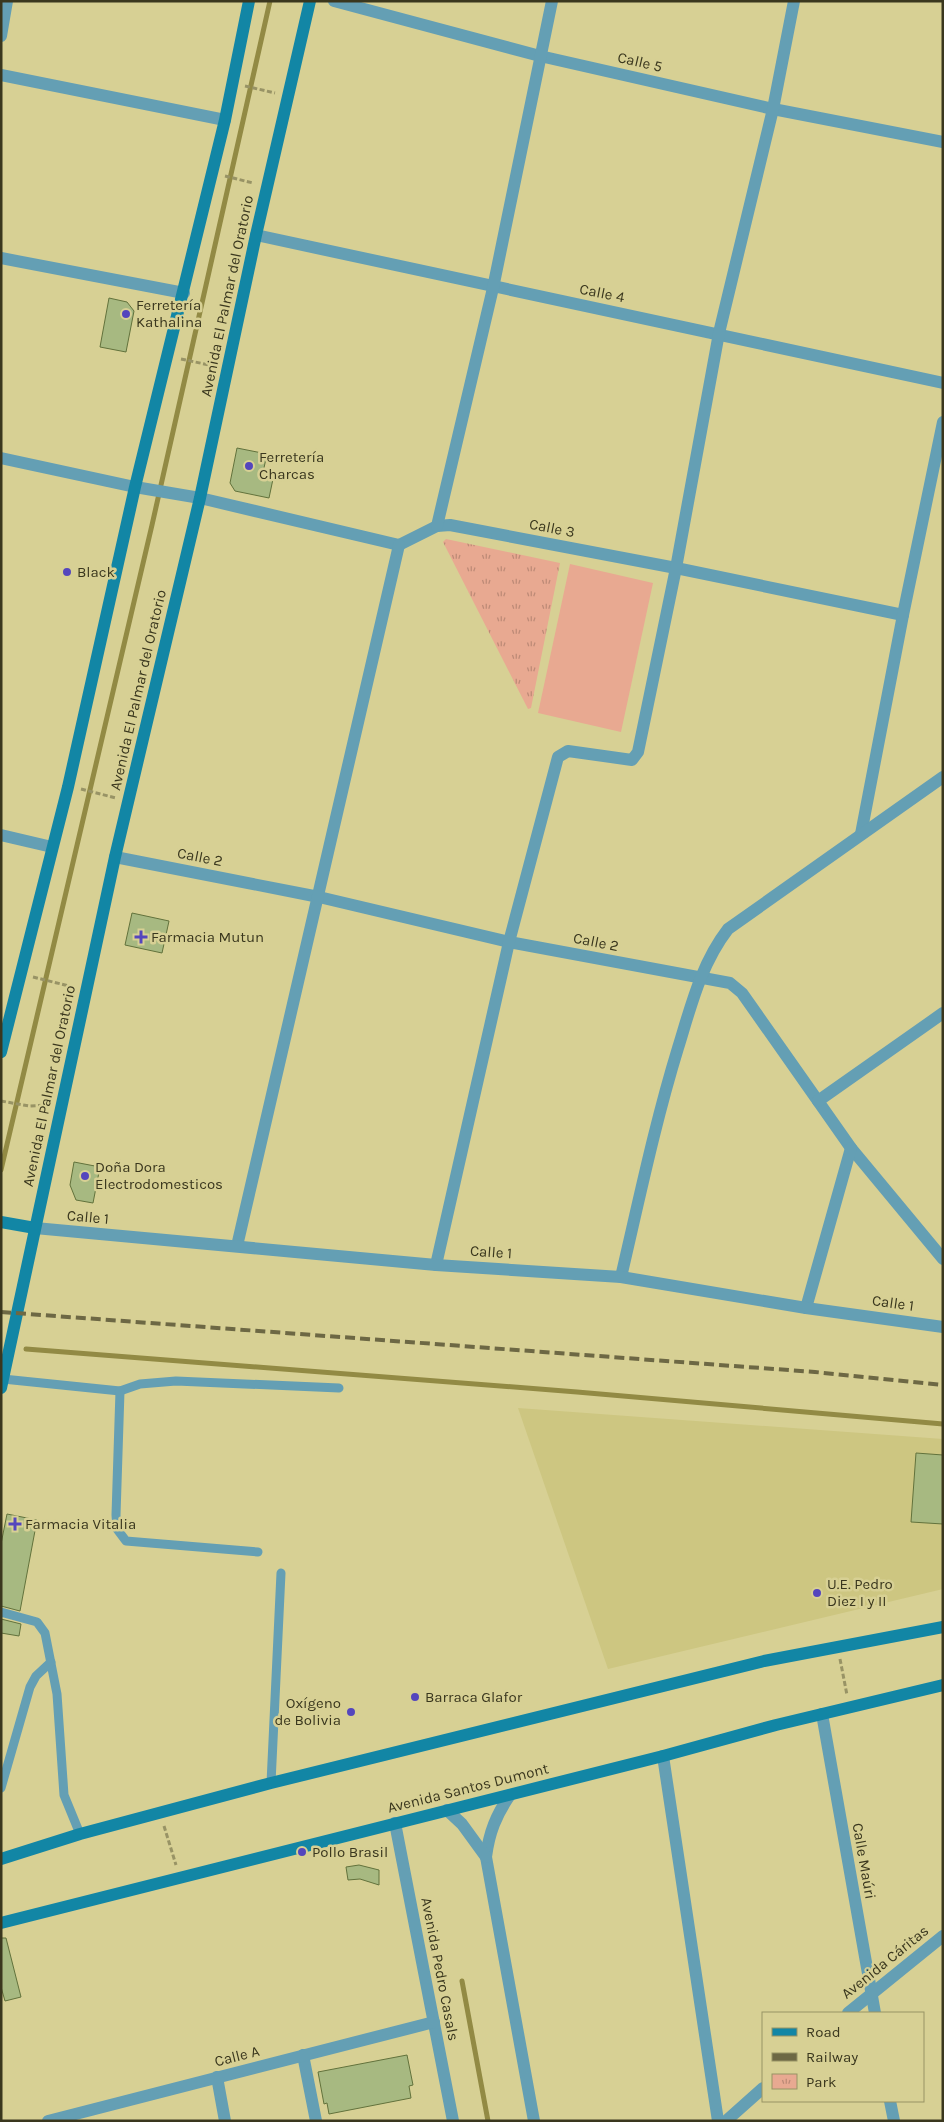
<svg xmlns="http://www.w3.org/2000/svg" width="944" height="2122" viewBox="0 0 944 2122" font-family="Karla,sans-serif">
<defs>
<pattern id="park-tufts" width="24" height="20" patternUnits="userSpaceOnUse" patternTransform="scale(1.25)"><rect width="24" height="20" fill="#e8a991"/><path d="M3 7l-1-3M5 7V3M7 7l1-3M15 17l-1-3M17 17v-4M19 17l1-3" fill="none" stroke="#bd8a76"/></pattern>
</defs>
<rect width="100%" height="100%" fill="#d7d094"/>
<path fill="#cdc681" d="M518,1408L943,1439V1589L608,1669Z"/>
<path fill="#e8a991" d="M570,564L653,583L621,732L538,713Z"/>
<path fill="url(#park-tufts)" d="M446,539L560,563L531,708L528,709L443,542Z"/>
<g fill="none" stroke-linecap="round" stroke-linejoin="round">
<g stroke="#928a44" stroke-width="5">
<path d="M1,1170L152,525L270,1"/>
<path d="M26,1349L577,1392L943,1424"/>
<path d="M462,1981L488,2121"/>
</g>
</g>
<g fill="#a7b981" stroke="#62723c">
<path d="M109,298L127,302L134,311L126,352L100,347Z"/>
<path d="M237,448L267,454L262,477L273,479L269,498L235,491L230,483Z"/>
<path d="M132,913L169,921L162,953L125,945Z"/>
<path d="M74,1162L100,1167L93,1203L76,1200L70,1185Z"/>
<path d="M916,1453L943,1455V1524L911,1522Z"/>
<path d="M7,1514L37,1520L20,1611L1,1606V1544Z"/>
<path d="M1,1619L21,1624L19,1636L1,1633Z"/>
<path d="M359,1865L379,1870V1885L360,1879L348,1880L346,1867Z"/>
<path d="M1,1938H6L21,1997L5,2001L1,1987Z"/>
<path d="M407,2055L413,2085L409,2086L411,2098L329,2114L327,2103L324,2104L318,2072Z"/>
</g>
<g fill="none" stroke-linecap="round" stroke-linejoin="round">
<g stroke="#989365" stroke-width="3" stroke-dasharray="5 2.5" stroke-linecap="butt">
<path d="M245,86L275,93"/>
<path d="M225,176L253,183"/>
<path d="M181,359L214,366"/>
<path d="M81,789L116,798"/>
<path d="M33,977L73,987"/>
<path d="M1,1101L29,1106L48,1105"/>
<path d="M840,1659L847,1695"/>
<path d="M164,1826L176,1865"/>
</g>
<g stroke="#649fb4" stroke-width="9">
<path d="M3,1379L120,1391L140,1384L176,1381L339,1388"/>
<path d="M120,1391L116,1515L117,1529L126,1541L258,1552"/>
<path d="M1,1612L37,1622L45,1633L57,1694L64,1795L80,1834"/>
<path d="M271,1783L281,1573"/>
<path d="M1,1788L30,1687L36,1676L51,1662"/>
</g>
<g stroke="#649fb4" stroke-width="12">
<path d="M334,1L540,56L773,109L943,142"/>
<path d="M1,36L7,1"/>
<path d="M1,75L225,120"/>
<path d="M256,235C484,286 714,332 943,383"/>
<path d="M1,258L184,293"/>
<path d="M1,458L135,487L200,498L399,545L437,526L450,525L676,568L903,615"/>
<path d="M437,526L493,288L552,1"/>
<path d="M861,834L903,615L943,422"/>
<path d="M1,835L52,847"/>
<path d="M115,857L319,897L509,942L730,983L742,993L851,1148L943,1259"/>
<path d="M818,1101L943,1013"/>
<path d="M237,1246L399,545"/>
<path d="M436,1265L509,942L558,757L568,751L632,760L638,752L676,568L719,333L773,109L794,1"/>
<path d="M621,1277C639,1200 655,1123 678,1048C691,1006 701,964 728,929L943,777"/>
<path d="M806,1308L851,1148"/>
<path d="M822,1714L875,2013"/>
<path d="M663,1756L718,2121"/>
<path d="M395,1823L453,2121"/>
<path d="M848,2013L943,1936"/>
<path d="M303,2055L316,2121"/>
<path d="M217,2077L225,2121"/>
<path d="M890,2101L894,2121"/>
<path d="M48,2121L434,2022"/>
<path d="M726,2121L763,2088"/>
</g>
<g stroke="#649fb4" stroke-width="12">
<path d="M35,1228L436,1265L621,1277L806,1308L943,1327"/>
<path d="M510,1795C496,1815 489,1833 486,1857L534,2121"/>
<path d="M447,1810L462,1824L486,1857"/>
</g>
<g stroke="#1286a5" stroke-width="12">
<path d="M1,1052L68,787L135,487L225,120L249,1"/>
<path d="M1,1222L35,1228"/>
<path d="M1,1388L115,857L200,498L256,235L310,1"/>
<path d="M1,1859L80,1834L271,1783L764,1661L943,1627"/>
<path d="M1,1923L663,1756L776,1725L943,1685"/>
</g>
<path stroke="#6d6844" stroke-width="4" stroke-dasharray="10 5" stroke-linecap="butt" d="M1,1312L815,1372L943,1385"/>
</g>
<g fill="#5446bd" stroke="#d7d094" stroke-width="2">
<circle cx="126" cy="314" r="5"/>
<circle cx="249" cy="466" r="5"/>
<circle cx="67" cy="572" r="5"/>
<path d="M138.5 929.5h5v5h5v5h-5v5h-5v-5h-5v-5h5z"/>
<circle cx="85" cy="1176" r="5"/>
<path d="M12.5 1516.5h5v5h5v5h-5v5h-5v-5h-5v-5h5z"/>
<circle cx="817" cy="1593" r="5"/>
<circle cx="415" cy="1697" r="5"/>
<circle cx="351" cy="1712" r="5"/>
<circle cx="302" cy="1852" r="5"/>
</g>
<g text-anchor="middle" stroke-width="5" stroke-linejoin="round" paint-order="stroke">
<g font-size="15" fill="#3a371e" stroke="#d7d094">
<text transform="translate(640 62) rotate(13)" y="5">Calle 5</text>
<text transform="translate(602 293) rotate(11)" y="5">Calle 4</text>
<text transform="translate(227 296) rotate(-78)" y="5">Avenida El Palmar del Oratorio</text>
<text transform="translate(552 528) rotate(11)" y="5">Calle 3</text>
<text transform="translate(138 690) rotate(-77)" y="5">Avenida El Palmar del Oratorio</text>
<text transform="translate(200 857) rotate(11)" y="5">Calle 2</text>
<text transform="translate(596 942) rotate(11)" y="5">Calle 2</text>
<text transform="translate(49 1086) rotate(-78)" y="5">Avenida El Palmar del Oratorio</text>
<text transform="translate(88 1217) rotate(5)" y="5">Calle 1</text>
<text transform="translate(491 1252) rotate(4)" y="5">Calle 1</text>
<text transform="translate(893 1303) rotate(8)" y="5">Calle 1</text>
<text transform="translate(468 1788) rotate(-14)" y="5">Avenida Santos Dumont</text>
<text transform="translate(864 1861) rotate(80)" y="5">Calle Maúri</text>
<text transform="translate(885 1962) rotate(-39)" y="5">Avenida Cáritas</text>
<text transform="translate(440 1969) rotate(79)" y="5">Avenida Pedro Casals</text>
<text transform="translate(237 2056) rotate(-14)" y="5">Calle A</text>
</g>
<g font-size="15" fill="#3a371e" stroke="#d7d094" text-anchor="start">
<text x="136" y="310">Ferretería<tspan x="136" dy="17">Kathalina</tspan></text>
<text x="259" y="462">Ferretería<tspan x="259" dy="17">Charcas</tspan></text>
<text x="77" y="577">Black</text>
<text x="151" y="942">Farmacia Mutun</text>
<text x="95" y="1172">Doña Dora<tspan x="95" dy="17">Electrodomesticos</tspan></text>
<text x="25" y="1529">Farmacia Vitalia</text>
<text x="827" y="1589">U.E. Pedro<tspan x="827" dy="17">Diez I y II</tspan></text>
<text x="425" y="1702">Barraca Glafor</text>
<text x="341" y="1708" text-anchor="end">Oxígeno<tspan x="341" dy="17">de Bolivia</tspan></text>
<text x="312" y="1857">Pollo Brasil</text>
</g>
</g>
<rect width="944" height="2122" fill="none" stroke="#3a371e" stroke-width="5"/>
<rect x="762" y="2012" width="162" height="90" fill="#d7d094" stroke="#989365"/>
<rect x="772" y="2028" width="25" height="8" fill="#1286a5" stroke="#989365"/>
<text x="806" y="2037" font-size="15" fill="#3a371e">Road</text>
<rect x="772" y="2053" width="25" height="8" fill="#6d6844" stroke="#989365"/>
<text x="806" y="2062" font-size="15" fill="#3a371e">Railway</text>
<rect x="772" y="2074" width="25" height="15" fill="url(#park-tufts)" stroke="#989365"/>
<text x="806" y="2087" font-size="15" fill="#3a371e">Park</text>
</svg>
